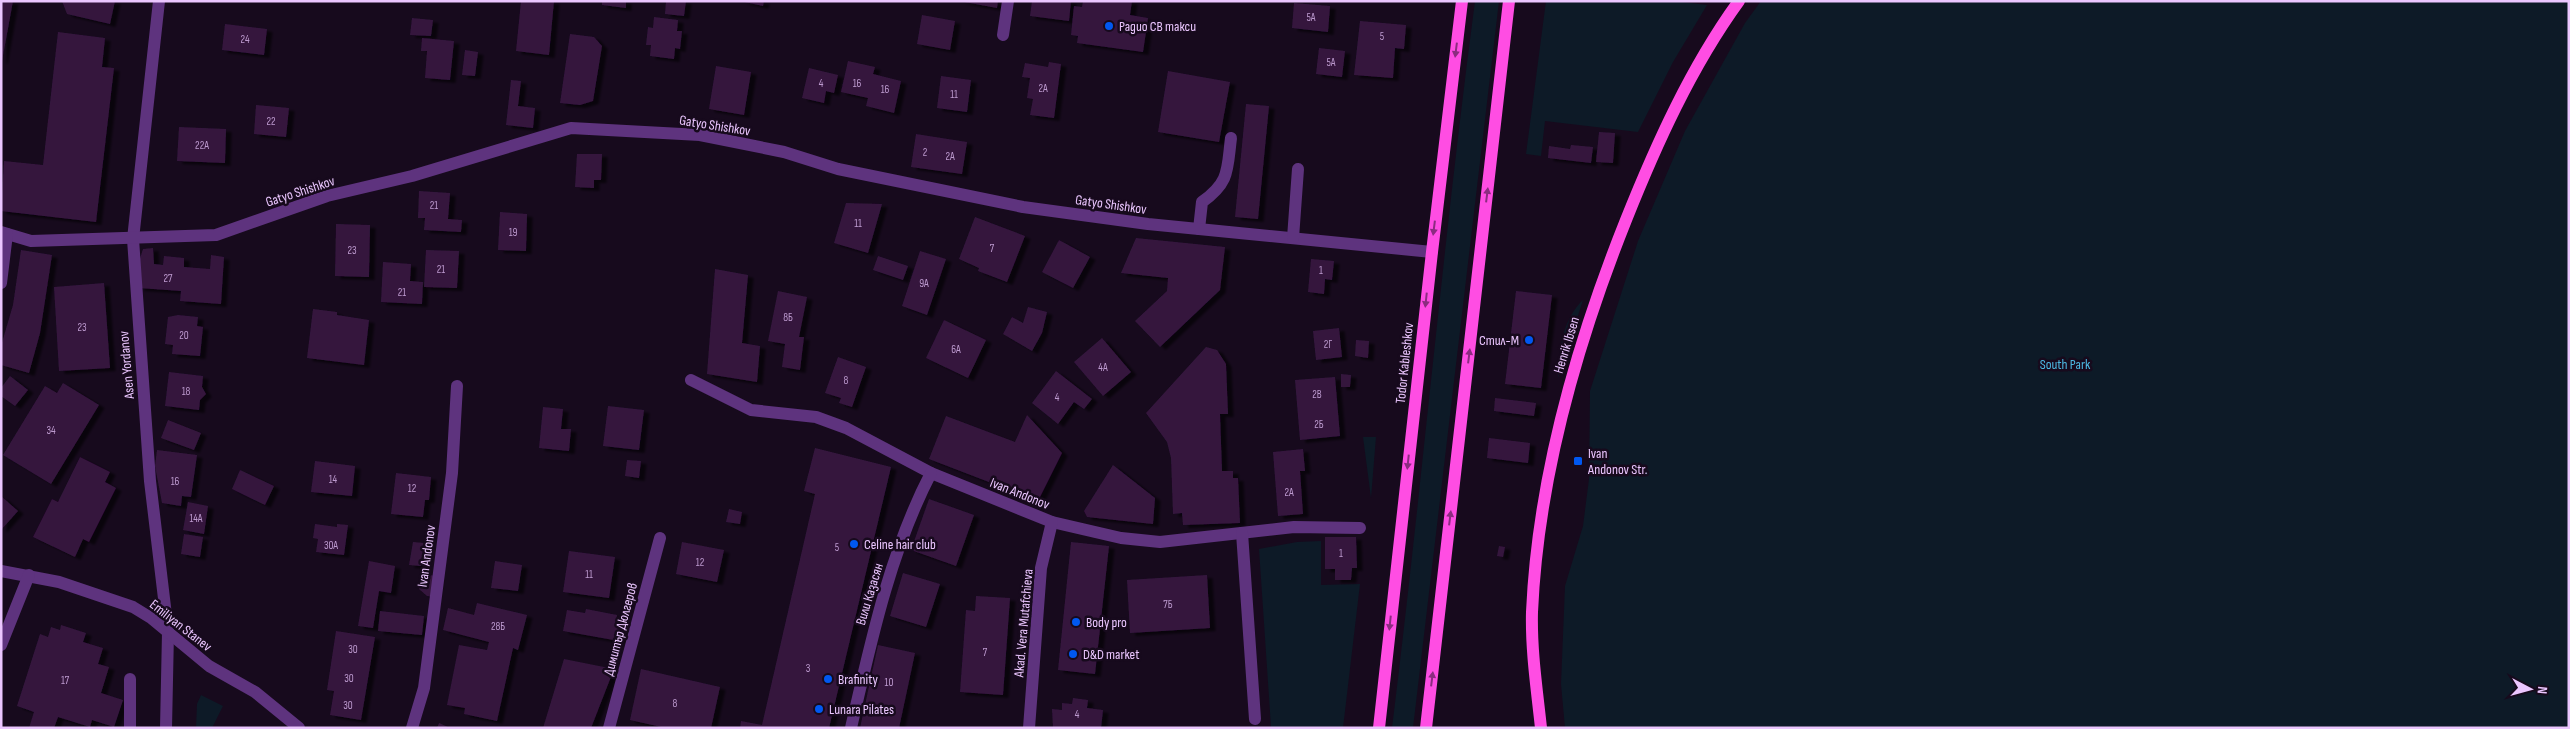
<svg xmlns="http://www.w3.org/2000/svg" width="2570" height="729" viewBox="0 0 2570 729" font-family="'Sofia Sans Condensed',sans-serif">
<defs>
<filter id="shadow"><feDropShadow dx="5.5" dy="3" stdDeviation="1" flood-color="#0009"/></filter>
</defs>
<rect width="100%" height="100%" fill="#170a1d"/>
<g fill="#0d1a27">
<path d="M1475,1H1499L1413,728H1392C1422,486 1443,243 1475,1Z"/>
<path d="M1546,1H1674L1707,5L1673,62L1638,132L1545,121L1541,156L1526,154Z"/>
<path d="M1761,1H2569V728H1565L1561,684L1565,586L1583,526L1589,479L1590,391L1638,241L1685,131L1745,23Z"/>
<path d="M1583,300L1558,378C1559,350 1562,320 1583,300Z"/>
<path d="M1363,437H1376L1371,498Z"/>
<path d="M1321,541V585L1360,584L1343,728H1265L1271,727L1259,549L1297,542Z"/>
<path d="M201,695L223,706L212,728H196L197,704Z"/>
</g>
<g fill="#34163e" filter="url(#shadow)">
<path d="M1,1H13L2,61H1Z"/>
<path d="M62,1H115L110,24L67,14Z"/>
<path d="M521,1H554L549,55L516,51Z"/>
<path d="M602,1H626V8L602,5Z"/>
<path d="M666,1H686L684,16L665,14Z"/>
<path d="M740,1H764L763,6Z"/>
<path d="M959,1H998L997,8Z"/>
<path d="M1032,1H1071L1069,21L1030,16Z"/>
<path d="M1083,1H1132L1130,15L1148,18L1143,52L1077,43L1078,36L1071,35L1074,6L1082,7Z"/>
<path d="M1294,3L1330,6L1328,32L1292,28Z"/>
<path d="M922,15L955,21L950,50L917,44Z"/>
<path d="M654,17L678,20L677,31H682L680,49L675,48L674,59L650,56L651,45H646L648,27L653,28Z"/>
<path d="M412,18L433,20L431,36L410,35Z"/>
<path d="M1360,21L1406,25L1404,49L1395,48L1393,78L1354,75Z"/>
<path d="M225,24L267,29L264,55L222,50Z"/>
<path d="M58,32L105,38L102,67L114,68L96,222L1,211L4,161L43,165Z"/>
<path d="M570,34L594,37L602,46L593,101L580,105L560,103Z"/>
<path d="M422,38L454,41L450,80L425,78L427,51H421Z"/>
<path d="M1319,48L1345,51L1342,77L1316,74Z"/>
<path d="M465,50L478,52L475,76L462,75Z"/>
<path d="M848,61L875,67L873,74L901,81L894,113L866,106L868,98L841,92Z"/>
<path d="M1049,62L1061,64L1054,118L1030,115L1033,99L1027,98L1030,78L1022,77L1025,63L1048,67Z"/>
<path d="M716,66L751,72L744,115L709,109Z"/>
<path d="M809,68L838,75L834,93L826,91L824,103L802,98Z"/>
<path d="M1168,71L1230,82L1219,142L1158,132Z"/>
<path d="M941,76L971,80L967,112L937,108Z"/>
<path d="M511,80L521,81L518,106L535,108L533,128L506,125Z"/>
<path d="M1246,104L1269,106L1258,219L1235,217Z"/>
<path d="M256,105L289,108L286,137L254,134Z"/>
<path d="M179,127L226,129L225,163L177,161Z"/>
<path d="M1599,132L1615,133L1613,163L1596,162Z"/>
<path d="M916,134L967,142L962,174L911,167Z"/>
<path d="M1571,145L1593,147L1591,163L1548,158L1549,146L1570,149Z"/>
<path d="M577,154H602L601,180H594V188L575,187Z"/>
<path d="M419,191L450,193L448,219L462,220L461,232L424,230L425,218H418Z"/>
<path d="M846,203L882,204L868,253L834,243Z"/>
<path d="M500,212L527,214L526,251L498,250Z"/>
<path d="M975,217L1025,236L1007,282L978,271L979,268L959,259Z"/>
<path d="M336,224L370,225L369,277L335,276Z"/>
<path d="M1136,238L1225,247L1220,290L1160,347L1135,321L1167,291L1168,278L1121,273Z"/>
<path d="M1059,240L1090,257L1073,288L1042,272Z"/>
<path d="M153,248L154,264L163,265L164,256L184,258V267L210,269L211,255L224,257L221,304L180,301L181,291L139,288L137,268L143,249Z"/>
<path d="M21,250L52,255L40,333L29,373L1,365V346L13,305Z"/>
<path d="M426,250L459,251L457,288L424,287Z"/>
<path d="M920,251L946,259L927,315L902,306Z"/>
<path d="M878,256L908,266L903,280L873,270Z"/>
<path d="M1311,259L1334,261L1332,280L1325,279L1324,294L1308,292Z"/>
<path d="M383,262L411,264L410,281L423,282L422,304L381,302Z"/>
<path d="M715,269L748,275L742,343L760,346L757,382L707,374Z"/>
<path d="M104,283L110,368L59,371L54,287Z"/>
<path d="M778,291L807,297L799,337H804L800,370L782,367L785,344L768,341Z"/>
<path d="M1516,291L1552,295L1541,388L1505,384Z"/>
<path d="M1028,307L1047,312L1042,333L1032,351L1003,334L1012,317L1023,323Z"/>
<path d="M313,309L337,312V315L369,320L364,365L307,358Z"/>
<path d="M178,315L198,317L197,326L203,327L200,356L172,354L173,345L165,344L168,317Z"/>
<path d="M944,320L986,340L968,378L926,358Z"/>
<path d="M1339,328L1342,357L1316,360L1313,331Z"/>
<path d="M1102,338L1131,372L1103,396L1074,362Z"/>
<path d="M1356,340L1369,341L1368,358L1355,356Z"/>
<path d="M1206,347L1217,350L1226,364L1228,414H1220L1222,471H1233V478H1238L1240,523L1183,525L1182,513L1173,514L1171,458L1167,442L1146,413Z"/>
<path d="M838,357L866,367L852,407L839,403L841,398L825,393Z"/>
<path d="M1056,371L1092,399L1084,409L1074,402L1058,424L1032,403Z"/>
<path d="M169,372L203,376L202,387L206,394L200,400L199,410L165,406Z"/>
<path d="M1341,374L1351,375L1350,387H1341Z"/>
<path d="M10,376L28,390L15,406L1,396V388Z"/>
<path d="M1335,377L1340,436L1300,440L1295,380Z"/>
<path d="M63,383L99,405L51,484L3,455L45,386L57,393Z"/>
<path d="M1495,398L1536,403L1534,416L1494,411Z"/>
<path d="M608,406L644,410L639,450L603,446Z"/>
<path d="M543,407L563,409L561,429H571L569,451L539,448Z"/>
<path d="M1027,415L1062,453L1038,501L929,459L946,416L1015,442Z"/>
<path d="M168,420L201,433L194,450L161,438Z"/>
<path d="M1489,438L1530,443L1528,463L1487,458Z"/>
<path d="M815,448L891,467L829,728H740L741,721L762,725L815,494L804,491Z"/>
<path d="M1303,449L1305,471H1300L1303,514L1278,516L1273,452Z"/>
<path d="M157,450L197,455L191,497L182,496L181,506L162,503L155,466Z"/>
<path d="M80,457L110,472L105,482L116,488L89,542L83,539L75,557L33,537L52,499L58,502Z"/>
<path d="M627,460L641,461L639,478L625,476Z"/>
<path d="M315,461L355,466L352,496L311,492Z"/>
<path d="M1113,465L1155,498L1153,524L1087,517L1084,511Z"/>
<path d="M240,470L274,486L265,505L232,489Z"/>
<path d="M396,473L431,477L429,500H425L423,517L391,514Z"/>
<path d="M1,496L18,511L1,530Z"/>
<path d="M929,499L974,515L956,566L911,550Z"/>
<path d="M188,502L208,506L204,534L183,530Z"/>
<path d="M729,509L742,512L740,524L726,522Z"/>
<path d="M315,524L337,527V524L348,525L344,555L316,552L318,539L313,538Z"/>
<path d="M184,534L203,537L200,557L181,554Z"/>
<path d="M1325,537H1356L1357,568H1352L1351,580H1335V569H1325Z"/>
<path d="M413,542L424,543L421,566L409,565Z"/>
<path d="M682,542L724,550L717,582L676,574Z"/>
<path d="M1071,542L1109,546L1095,674L1058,670Z"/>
<path d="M1499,546L1505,547L1503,557L1497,556Z"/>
<path d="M569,551L615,557L609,598L563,592Z"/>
<path d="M369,561L395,566L391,593L379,591L373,628L358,626Z"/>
<path d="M495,561L522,565L518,591L491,588Z"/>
<path d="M903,573L940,584L926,627L890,616Z"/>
<path d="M421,574L438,576L435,597L427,596L419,589Z"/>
<path d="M1207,575L1210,628L1130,633L1127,580Z"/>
<path d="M976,596L1010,598L1003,695L960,692L966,610L975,611Z"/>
<path d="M477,603L527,615L518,650L513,648L497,721L464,714L465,708L447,705L459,645L487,650L489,642L443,630L448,608L474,615Z"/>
<path d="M586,609L617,615L616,622L622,623L619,641L563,631L567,610L585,613Z"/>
<path d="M380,611L424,616L422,635L378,631Z"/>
<path d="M61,625L86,633L83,642L103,648L98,664L109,667L101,693L123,700L114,727L92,720L90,727L58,717L54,728H29L34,712L17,706L40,634L48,637L51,627L60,630Z"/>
<path d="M336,631L375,637L361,720L330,715L334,691L327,690Z"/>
<path d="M878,645L915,653L899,728H860Z"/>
<path d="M564,659L614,669L591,728H543Z"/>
<path d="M641,669L720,687L711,728H666L630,720Z"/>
<path d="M1073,698L1088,700L1087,708L1103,710L1101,728H1053L1052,709L1062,710V703L1072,704Z"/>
<path d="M439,723L450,728H437Z"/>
</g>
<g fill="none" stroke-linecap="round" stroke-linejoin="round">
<g stroke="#5e337e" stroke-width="12">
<path d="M159,1L133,239L150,481L168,632L166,728"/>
<path d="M1003,35L1008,1"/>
<path d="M1199,229L1202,202C1230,182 1227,170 1231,138"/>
<path d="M1,232L31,241L216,235L327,196L412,176L571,128L700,135L784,152L838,169L1023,207L1148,224L1432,252"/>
<path d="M1293,238L1298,169"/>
<path d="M1,283L7,234"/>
<path d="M691,380L751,410L816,417L846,428L931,473L1052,522L1121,538L1160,542L1294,527L1360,528"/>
<path d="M1242,533L1255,719"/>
<path d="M1,571L59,582L133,607L151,618L209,666L255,692L299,728"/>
<path d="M1,645L29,575"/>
<path d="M130,728V679"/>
<path d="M412,728L424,688L452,473L457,386"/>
<path d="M609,728L660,538"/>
<path d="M851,728C871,641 890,552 931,473"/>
<path d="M1029,728L1041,568L1052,522"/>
</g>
<g stroke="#ff4de3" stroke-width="12">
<path d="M1379,728L1432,252L1462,1"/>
<path d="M1426,728L1509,1"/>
<path d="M1541,728C1537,690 1531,651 1532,612C1538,477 1576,345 1626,220C1656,145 1691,67 1739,1"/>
</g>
</g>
<defs><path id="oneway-solid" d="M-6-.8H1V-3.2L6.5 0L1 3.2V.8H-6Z" transform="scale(1.25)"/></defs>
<g fill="#8b2c80">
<use href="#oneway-solid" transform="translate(1456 50) rotate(97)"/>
<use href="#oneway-solid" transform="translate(1487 195) rotate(-83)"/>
<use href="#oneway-solid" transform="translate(1434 228) rotate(97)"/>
<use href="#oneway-solid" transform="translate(1426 300) rotate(96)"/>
<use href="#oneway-solid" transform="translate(1469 356) rotate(-83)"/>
<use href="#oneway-solid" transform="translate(1408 462) rotate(96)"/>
<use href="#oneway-solid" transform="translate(1450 518) rotate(-83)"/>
<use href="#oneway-solid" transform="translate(1390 623) rotate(96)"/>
<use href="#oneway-solid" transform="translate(1432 679) rotate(-83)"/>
</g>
<g fill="#0058f1" stroke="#170a1d" stroke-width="2">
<circle cx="1109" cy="26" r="5"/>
<circle cx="1529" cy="340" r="5"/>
<rect x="1573" y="456" width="10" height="10" rx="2.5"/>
<circle cx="854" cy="544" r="5"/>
<circle cx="1076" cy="622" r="5"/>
<circle cx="1073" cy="654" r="5"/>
<circle cx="828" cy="679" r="5"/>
<circle cx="819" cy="709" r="5"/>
</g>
<g text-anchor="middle" stroke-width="5" stroke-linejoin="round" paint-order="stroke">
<g font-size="11" fill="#bd9acf">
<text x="1311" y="21">5А</text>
<text x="1382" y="40">5</text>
<text x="245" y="43">24</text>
<text x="1331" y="66">5А</text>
<text x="821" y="87">4</text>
<text x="857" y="87">16</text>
<text x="1043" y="92">2А</text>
<text x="885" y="93">16</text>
<text x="954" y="98">11</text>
<text x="271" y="125">22</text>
<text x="202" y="149">22А</text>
<text x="925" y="156">2</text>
<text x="950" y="160">2А</text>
<text x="434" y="209">21</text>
<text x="858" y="227">11</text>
<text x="513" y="236">19</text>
<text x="992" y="252">7</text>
<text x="352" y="254">23</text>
<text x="441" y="273">21</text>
<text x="1321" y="274">1</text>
<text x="168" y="282">27</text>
<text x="924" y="287">9А</text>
<text x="402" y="296">21</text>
<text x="788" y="321">8Б</text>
<text x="82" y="331">23</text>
<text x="184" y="339">20</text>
<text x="1328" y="348">2Г</text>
<text x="956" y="353">6А</text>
<text x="1103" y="371">4А</text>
<text x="846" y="384">8</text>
<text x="186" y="395">18</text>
<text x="1317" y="398">2В</text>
<text x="1057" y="401">4</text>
<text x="1319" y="428">2Б</text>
<text x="51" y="434">34</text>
<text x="333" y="483">14</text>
<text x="175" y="485">16</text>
<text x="412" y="492">12</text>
<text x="1289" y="496">2А</text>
<text x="196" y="522">14А</text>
<text x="331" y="549">30А</text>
<text x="837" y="551">5</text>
<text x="1341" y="557">1</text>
<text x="700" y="566">12</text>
<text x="589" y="578">11</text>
<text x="1168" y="608">7Б</text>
<text x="498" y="630">28Б</text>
<text x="353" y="653">30</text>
<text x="985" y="656">7</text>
<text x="808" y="672">3</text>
<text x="349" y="682">30</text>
<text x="65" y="684">17</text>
<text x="889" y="686">10</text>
<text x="675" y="707">8</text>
<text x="348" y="709">30</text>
<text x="1077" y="718">4</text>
</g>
<g font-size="14" fill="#ebc6ff" stroke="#170a1d" text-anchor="start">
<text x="1119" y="31">Радио СВ такси</text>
<text x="1519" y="345" text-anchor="end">Стил-М</text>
<text x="1588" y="458">Ivan<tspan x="1588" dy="16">Andonov Str.</tspan></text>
<text x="864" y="549">Celine hair club</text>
<text x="1086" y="627">Body pro</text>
<text x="1083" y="659">D&amp;D market</text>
<text x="838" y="684">Brafinity</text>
<text x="829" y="714">Lunara Pilates</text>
</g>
<g font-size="14" fill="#ebc6ff" stroke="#170a1d">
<text transform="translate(715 125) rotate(9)" y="5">Gatyo Shishkov</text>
<text transform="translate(300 191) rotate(-18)" y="5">Gatyo Shishkov</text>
<text transform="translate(1111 204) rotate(8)" y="5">Gatyo Shishkov</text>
<text transform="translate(1566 345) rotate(-73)" y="5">Henrik Ibsen</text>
<text transform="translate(1404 363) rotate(-84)" y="5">Todor Kableshkov</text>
<text transform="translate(126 365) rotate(-95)" y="5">Asen Yordanov</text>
<text transform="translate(1020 493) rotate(22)" y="5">Ivan Andonov</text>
<text transform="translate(426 556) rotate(-82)" y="5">Ivan Andonov</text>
<text transform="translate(869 594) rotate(-73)" y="5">Вили Казасян</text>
<text transform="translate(1023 623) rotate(-85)" y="5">Akad. Vera Mutafchieva</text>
<text transform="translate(181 625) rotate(38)" y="5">Emiliyan Stanev</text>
<text transform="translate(620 629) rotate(-75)" y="5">Димитър Дюлгеров</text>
</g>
<g font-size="14" fill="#4db9e4" stroke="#170a1d">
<text x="2065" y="369">South Park</text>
</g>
</g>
<rect width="2570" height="729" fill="none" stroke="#ebc6ff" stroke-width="5"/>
<g transform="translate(2530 689) rotate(96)" stroke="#170a1d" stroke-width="4" paint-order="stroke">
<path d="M0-4L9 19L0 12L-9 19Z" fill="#ebc6ff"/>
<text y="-8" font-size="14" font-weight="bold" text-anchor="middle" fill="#ebc6ff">N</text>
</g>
</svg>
